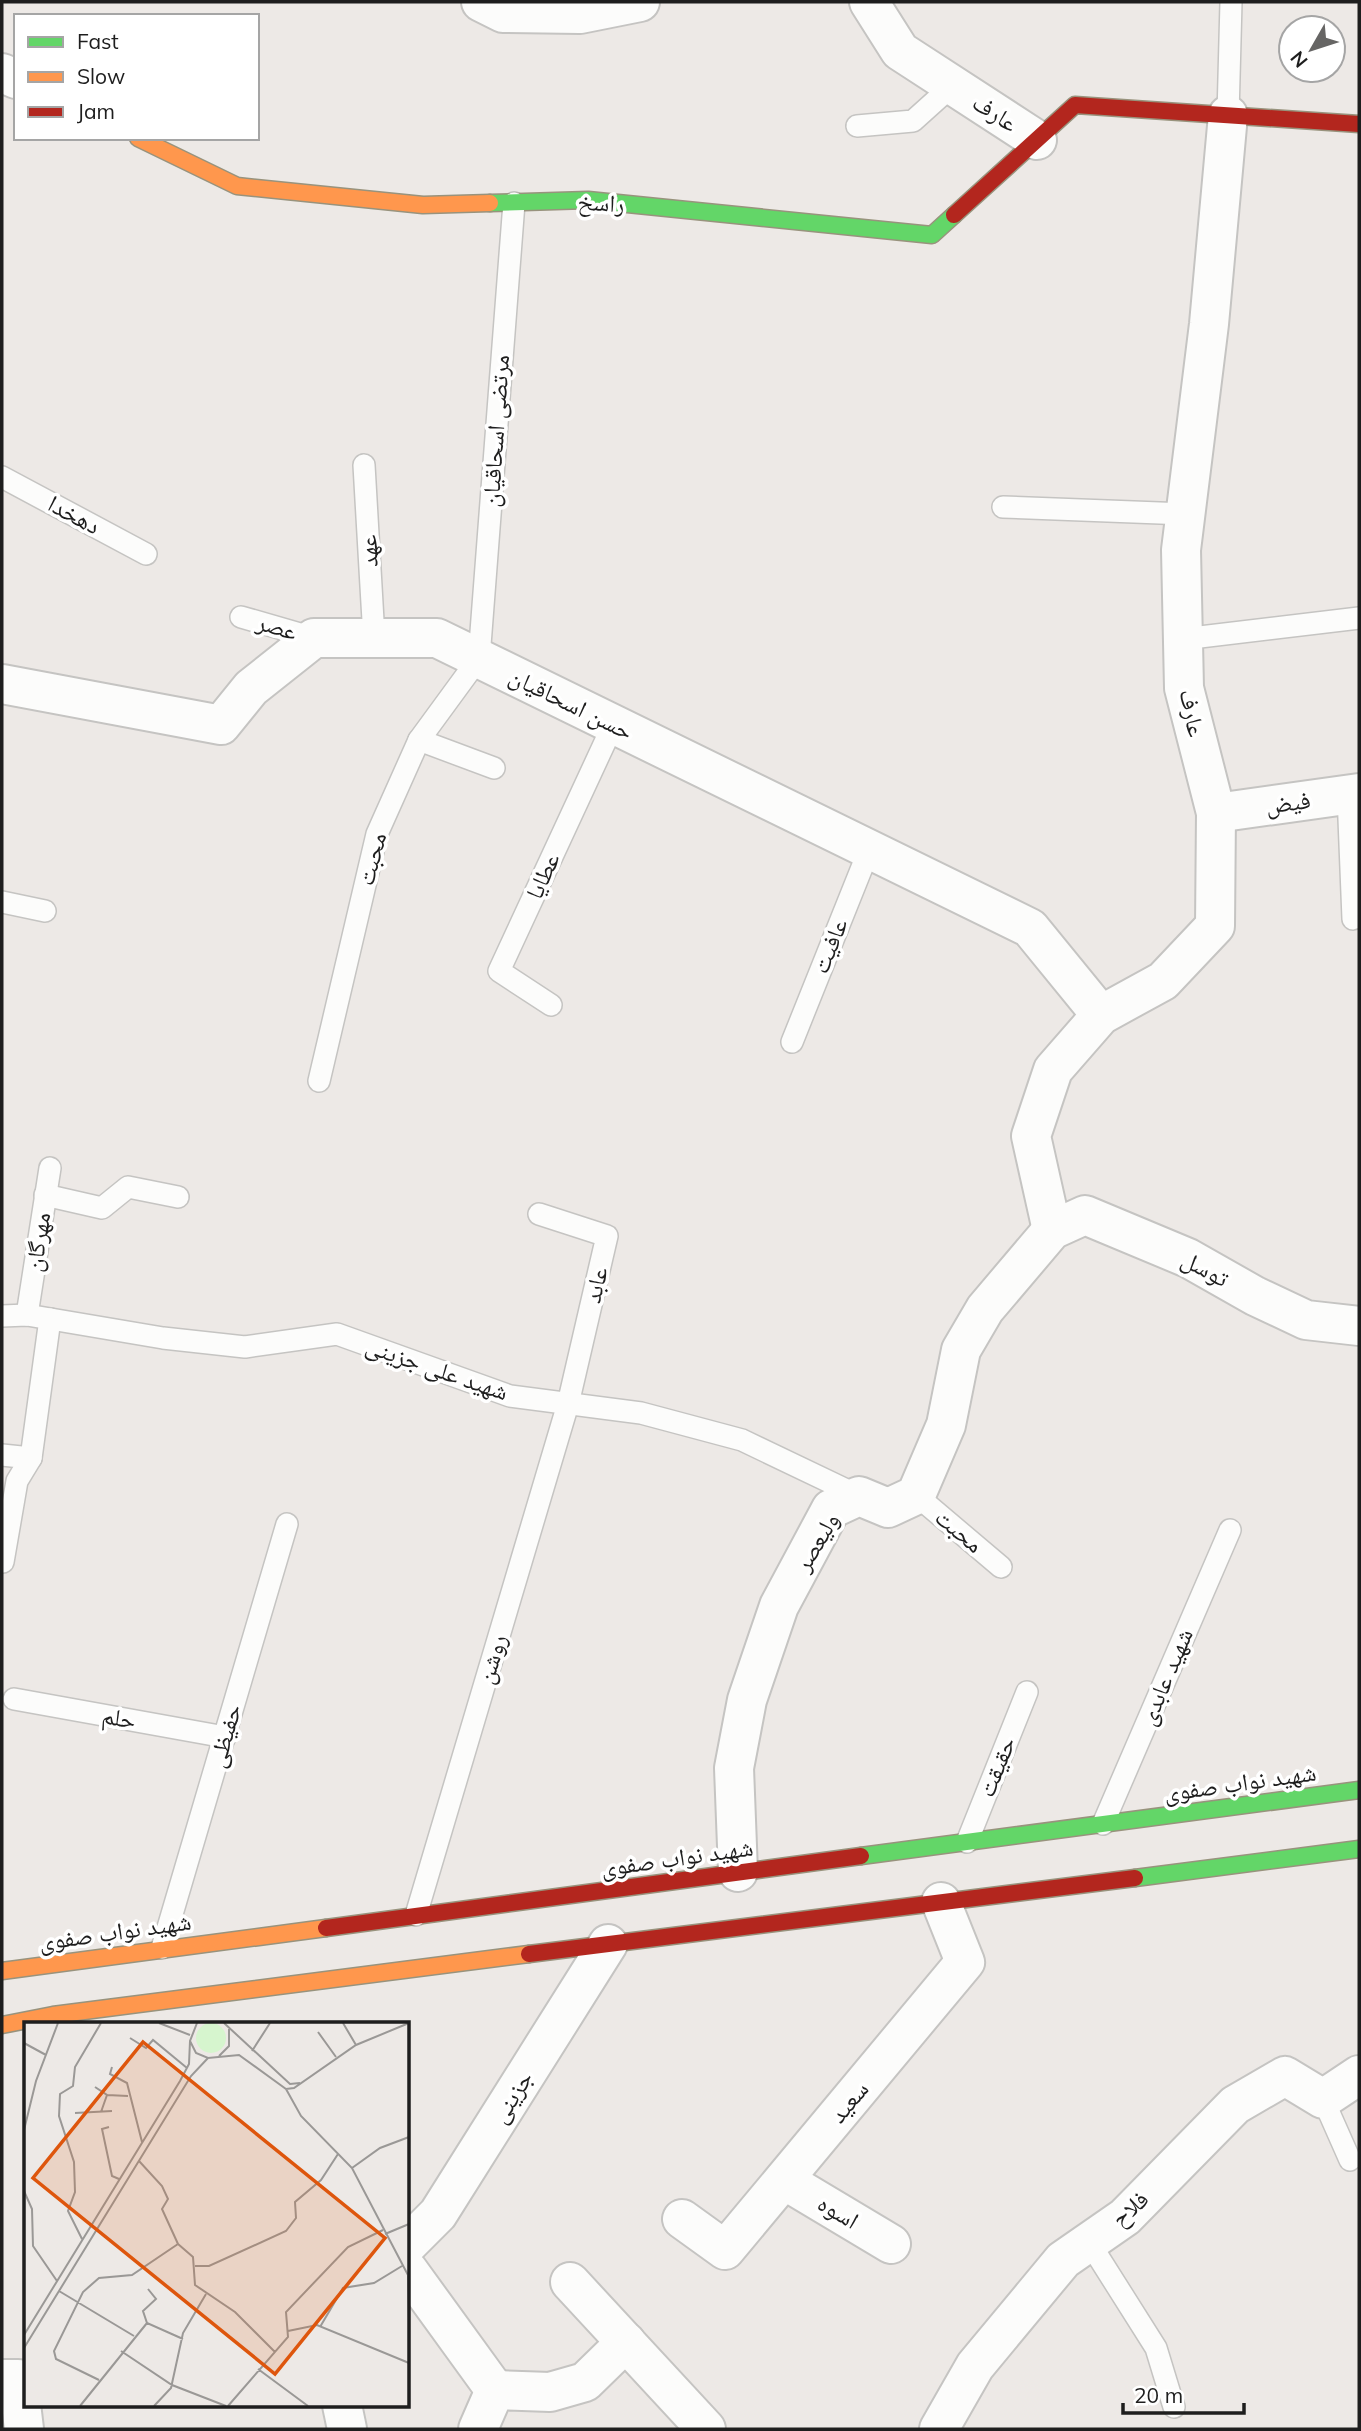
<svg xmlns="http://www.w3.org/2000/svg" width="1361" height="2431" viewBox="0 0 1361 2431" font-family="Mulish,'Noto Naskh Arabic',sans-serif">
<rect width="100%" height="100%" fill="#ede9e6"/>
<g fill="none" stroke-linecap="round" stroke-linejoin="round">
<g stroke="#c5c4c2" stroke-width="24">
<g id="lane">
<path d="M1228,115L1231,2"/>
<path d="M857,126L913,121L953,85"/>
<path d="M364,465L374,638"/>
<path d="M2,477L146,554"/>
<path d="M1003,507L1186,514"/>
<path d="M241,617L314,638"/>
<path d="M1183,639L1359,618"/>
<path d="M419,740L494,768"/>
<path d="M1348,794L1353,919"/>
<path d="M2,902L45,911"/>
<path d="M551,1005L499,971L613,725"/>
<path d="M792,1042L869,850"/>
<path d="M319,1081L377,834L419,740L479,658L514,203"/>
<path d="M45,1195L102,1208L128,1187L178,1197"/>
<path d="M27,1315L50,1168"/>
<path d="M2,1316L27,1315L163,1338L245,1347L337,1334L510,1396L641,1413L742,1440L859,1496"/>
<path d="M2,1455L31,1458"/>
<path d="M916,1495L1001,1567"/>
<path d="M3,1562L17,1481L31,1458L50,1319"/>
<path d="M14,1699L225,1737"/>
<path d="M1103,1824L1230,1530"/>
<path d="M967,1842L1027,1692"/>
<path d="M416,1915L568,1404L607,1236L539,1214"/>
<path d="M162,1948L287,1524"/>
<path d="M1323,2099L1350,2160"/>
<path d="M1089,2242L1156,2348L1174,2407"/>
</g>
</g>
<g stroke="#c5c4c2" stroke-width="42">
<g id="street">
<path d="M481,2L503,13L580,14L640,2"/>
<path d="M869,2L900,51L1037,140"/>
<path d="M2,73L16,79"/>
<path d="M2,684L221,725L251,688L314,638H437L1030,928L1101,1015"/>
<path d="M1216,813L1359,793"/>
<path d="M1052,1230L1031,1136L1053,1070L1101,1015L1163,981L1215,926L1216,813L1184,688L1181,550L1209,324L1228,115"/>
<path d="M738,1872L734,1768L747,1700L779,1606L831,1509L859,1496L888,1508L916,1495L946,1425L961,1350L985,1309L1052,1230L1085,1215L1188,1258L1255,1296L1306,1320L1359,1326"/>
<path d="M784,2180L891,2244"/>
<path d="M682,2219L725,2250L965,1962L941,1902"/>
<path d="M408,2244L438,2214L608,1944"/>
<path d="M408,2270L495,2390"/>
<path d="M570,2282L706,2429"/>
<path d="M2,2379H18L24,2429"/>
<path d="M342,2405L347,2429"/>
<path d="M478,2429L495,2390L550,2392L585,2382L626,2342"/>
<path d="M939,2429L975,2366L1063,2260L1125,2217L1235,2105L1285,2076L1323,2099L1359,2075"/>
</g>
</g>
<g stroke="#98937d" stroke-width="19">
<g id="fast">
<path d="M490,203L588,200L932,235L954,215"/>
<path d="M861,1856L1359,1790"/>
<path d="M1135,1878L1359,1849"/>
</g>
</g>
<g stroke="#98937d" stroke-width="19">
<g id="slow">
<path d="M138,138L237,186L423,205L490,203"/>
<path d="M2,1971L326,1928"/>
<path d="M2,2025L53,2015L529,1954"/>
</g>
</g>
<g stroke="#98937d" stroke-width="19">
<g id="jam">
<path d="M954,215L1075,105L1359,124"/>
<path d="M326,1928L861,1856"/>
<path d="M529,1954L1135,1878"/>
</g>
</g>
<use href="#lane" stroke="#fcfcfb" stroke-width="21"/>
<use href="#street" stroke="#fcfcfb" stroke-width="38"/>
<use href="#fast" stroke="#63d668" stroke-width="16"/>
<use href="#slow" stroke="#ff974d" stroke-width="16"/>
<use href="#jam" stroke="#b3261e" stroke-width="16"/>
</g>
<g text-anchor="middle" stroke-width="7" stroke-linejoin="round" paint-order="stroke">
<g font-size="24" fill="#1e1e1e" stroke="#fff">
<text transform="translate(995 113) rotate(33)" y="8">عارف</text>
<text transform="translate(601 203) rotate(3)" y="8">راسخ</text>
<text transform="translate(496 431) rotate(-86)" y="8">مرتضی اسحاقیان</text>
<text transform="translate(74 515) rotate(28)" y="8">دهخدا</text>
<text transform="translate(369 551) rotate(-93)" y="8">عهد</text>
<text transform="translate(277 627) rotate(16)" y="8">عصر</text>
<text transform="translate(571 704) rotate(26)" y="8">حسن اسحاقیان</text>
<text transform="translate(1192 713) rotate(78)" y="8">عارف</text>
<text transform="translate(1288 803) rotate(-8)" y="8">فیض</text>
<text transform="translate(372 859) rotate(-75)" y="8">محبت</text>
<text transform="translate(543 876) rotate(-65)" y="8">عطایا</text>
<text transform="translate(830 946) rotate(-68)" y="8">عافیت</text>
<text transform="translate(38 1242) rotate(-81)" y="8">مهرگان</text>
<text transform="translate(1205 1269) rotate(28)" y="8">توسل</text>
<text transform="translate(596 1285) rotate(-77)" y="8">عابد</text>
<text transform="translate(437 1369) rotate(19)" y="8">شهید علی جزینی</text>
<text transform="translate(959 1531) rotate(40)" y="8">محبت</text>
<text transform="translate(817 1542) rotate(-59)" y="8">ولیعصر</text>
<text transform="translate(492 1659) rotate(-73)" y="8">روشن</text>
<text transform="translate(1166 1677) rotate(-67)" y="8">شهید عابدی</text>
<text transform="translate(119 1718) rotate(10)" y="8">حلم</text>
<text transform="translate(225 1736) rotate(-74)" y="8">حفیظی</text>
<text transform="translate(997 1767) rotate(-68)" y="8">حقیقت</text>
<text transform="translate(1240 1783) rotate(-8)" y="8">شهید نواب صفوی</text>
<text transform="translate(677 1858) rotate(-8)" y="8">شهید نواب صفوی</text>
<text transform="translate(115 1932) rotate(-8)" y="8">شهید نواب صفوی</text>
<text transform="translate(512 2097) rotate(-58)" y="8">جزینی</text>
<text transform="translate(849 2102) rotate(-50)" y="8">سعید</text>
<text transform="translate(1130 2209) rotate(-42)" y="8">فلاح</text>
<text transform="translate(838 2212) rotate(31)" y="8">اسوه</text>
</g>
</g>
<g transform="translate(24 2022)">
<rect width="385" height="385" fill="#ede9e6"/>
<path d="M172 16a15 15 0 1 1 30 0a15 15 0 1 1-30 0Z" fill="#d6f5ce"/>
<path fill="none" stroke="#9a9896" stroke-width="2" d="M135,1L166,13M173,1L166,19L172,31L184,36L215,33L262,67L270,66L332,23L385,1M200,1L266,62L276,61M319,1L332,23M294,10L312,35M106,16L122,26L129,18L163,46M0,21L22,33M228,29L246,1M195,34L205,24V7M88,45L86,52L103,61L118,120M71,65L83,73L77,90M262,67L277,94L328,146L385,255M83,73L104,74M51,91L88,89M85,105L78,107L88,154L95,157M0,108L12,59L34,1M115,139L138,164L144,177L138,187L154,222M328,146L356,126L385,115M0,169L8,187L9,224L33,259M361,212L385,202M58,217L44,189L51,170L50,140L35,94L36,72L49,64L51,45L77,1M154,222L169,235L171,263L211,290L251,330M171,244H185L262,209L272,196L271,180L297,158L314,132M384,254L385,295M124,267L132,277L119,289L123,301L159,317M35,269L110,314M296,305L319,266L350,261L378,244M264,309L293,303L385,341M0,313L156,59L165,42L166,19M0,326L167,54L184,36M97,329L148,363L202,384M234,347L284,384M75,358L32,337L30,329L59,270L75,256L108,253L154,222M56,384L123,301M130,384L147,366L159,311L182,272M204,384L264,315L262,290L324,225L359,208"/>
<path fill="#de560d" fill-opacity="0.15" stroke="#de560d" stroke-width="3.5" d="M119,20L361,216L251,352L9,156Z"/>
<rect width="385" height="385" fill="none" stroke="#1e1e1e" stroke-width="3.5"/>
</g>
<rect width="1361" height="2431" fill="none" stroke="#1e1e1e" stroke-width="7"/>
<rect x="14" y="14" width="245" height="126" fill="#ffffff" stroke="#a5a5a5" stroke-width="2"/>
<rect x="28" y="37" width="35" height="10" fill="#63d668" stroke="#a5a5a5" stroke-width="2"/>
<text x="77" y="49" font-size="21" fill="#1e1e1e">Fast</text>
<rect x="28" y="72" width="35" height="10" fill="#ff974d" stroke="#a5a5a5" stroke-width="2"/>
<text x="77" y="84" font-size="21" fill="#1e1e1e">Slow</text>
<rect x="28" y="107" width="35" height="10" fill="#b3261e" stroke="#a5a5a5" stroke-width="2"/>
<text x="77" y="119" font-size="21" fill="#1e1e1e">Jam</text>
<g transform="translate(1312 49) rotate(231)"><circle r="33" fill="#ffffff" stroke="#a5a5a5" stroke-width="2"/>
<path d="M0-5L12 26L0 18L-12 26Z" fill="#666564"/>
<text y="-10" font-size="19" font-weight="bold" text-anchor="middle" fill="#1e1e1e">N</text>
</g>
<path d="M1123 2403v10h121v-10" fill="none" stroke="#1e1e1e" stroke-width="3.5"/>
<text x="1134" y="2403" font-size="21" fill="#1e1e1e" stroke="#ffffff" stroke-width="5" paint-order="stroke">20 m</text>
</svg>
